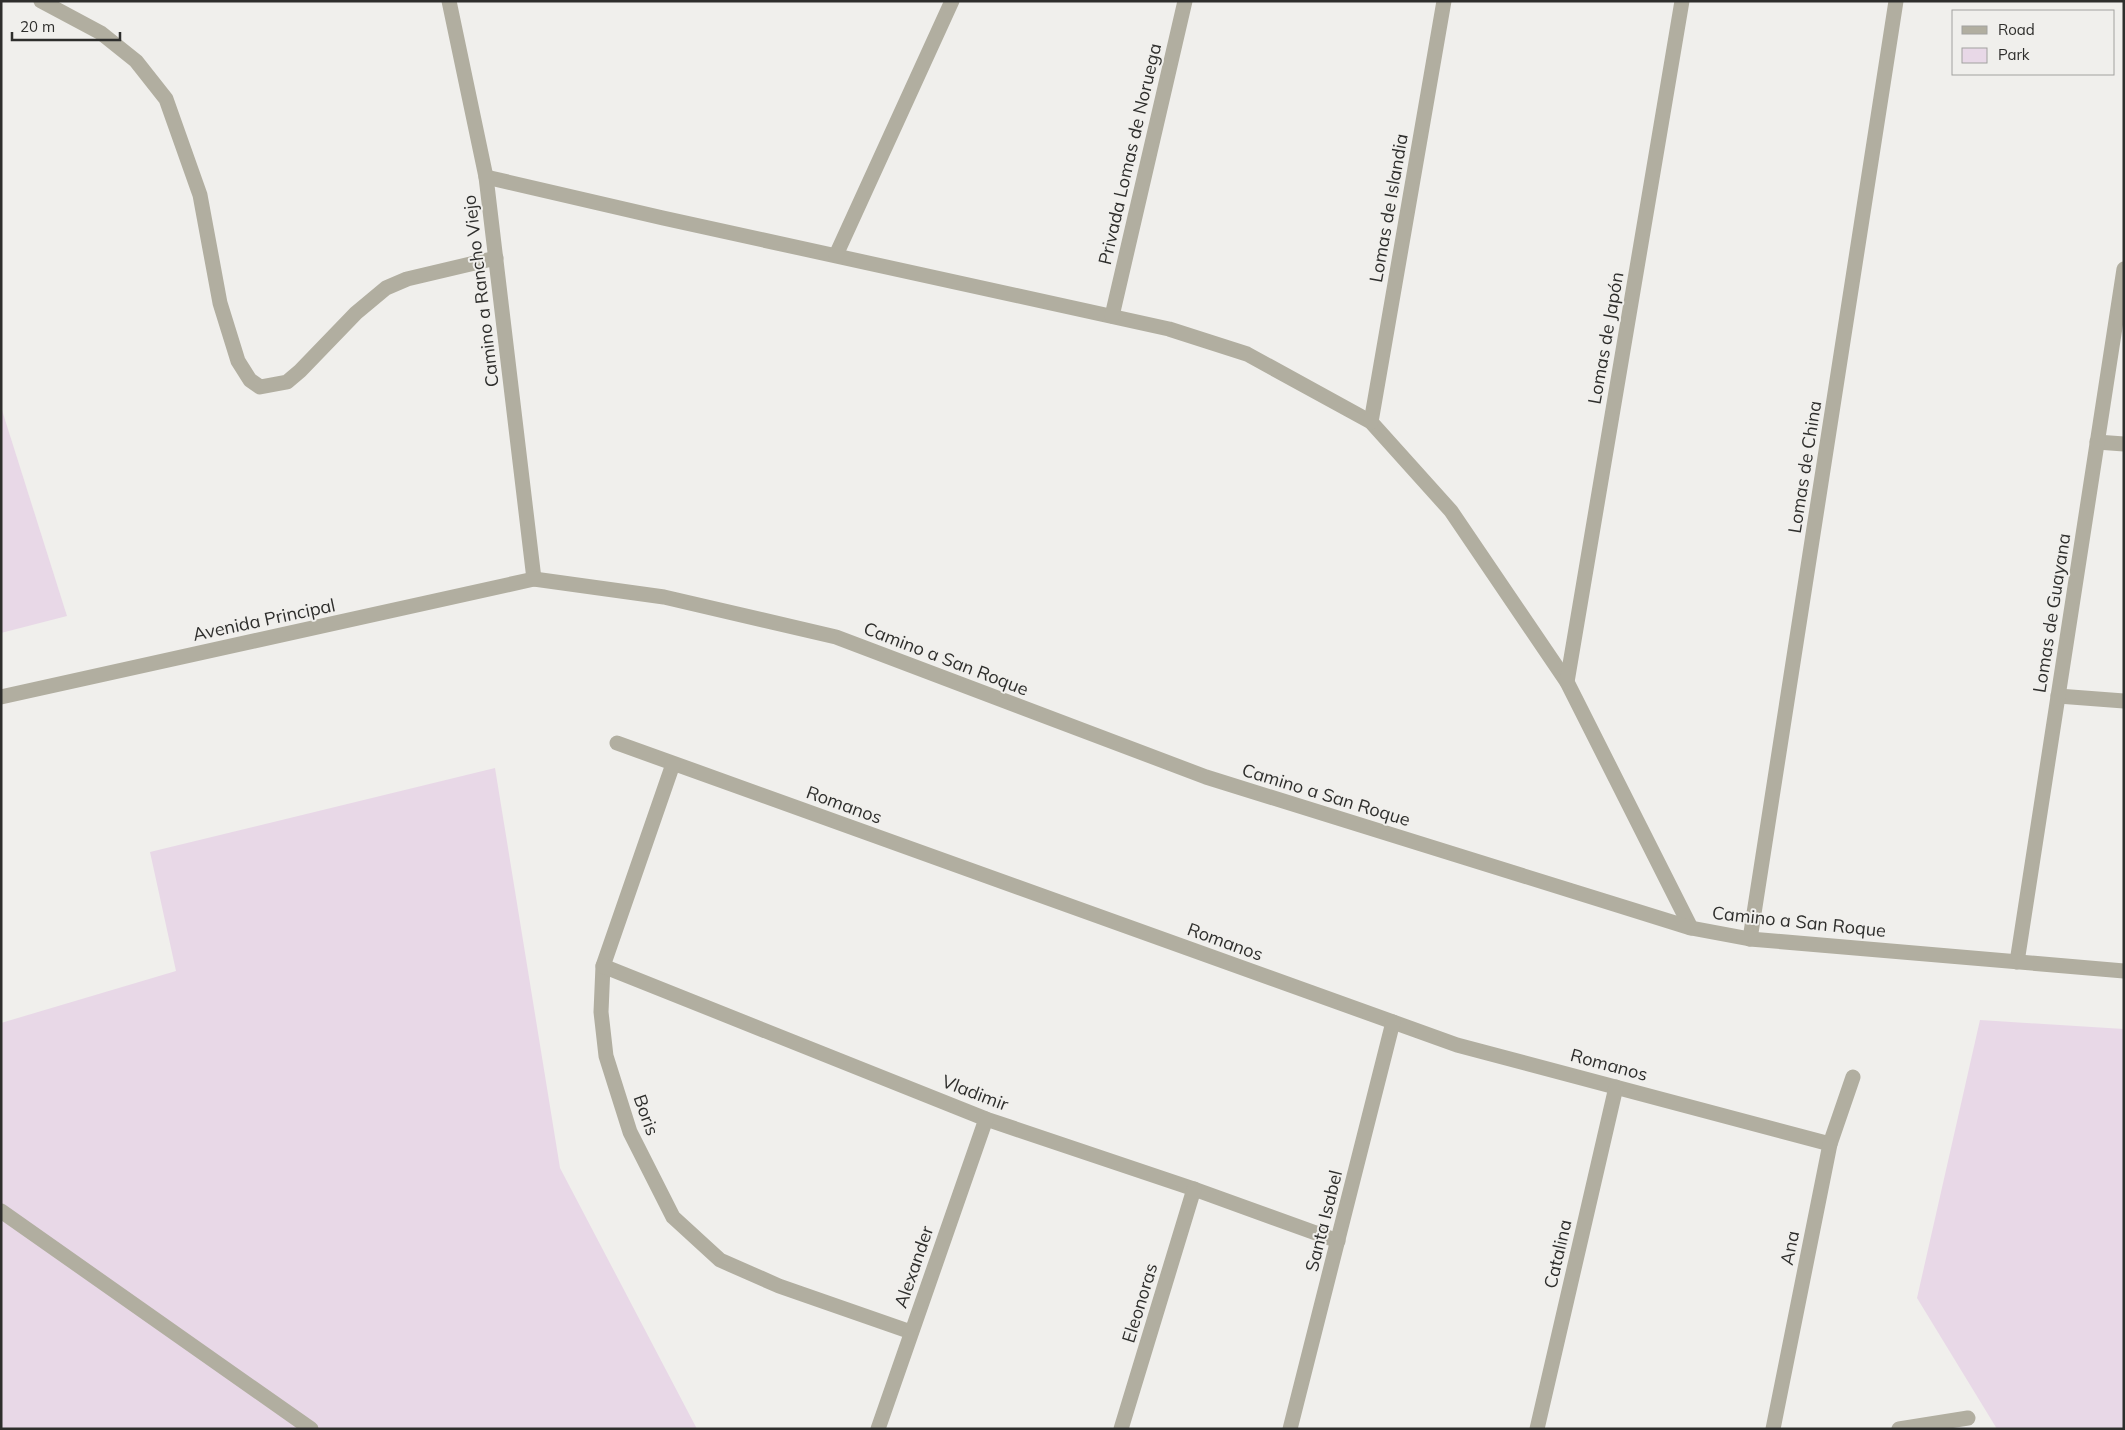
<svg xmlns="http://www.w3.org/2000/svg" width="2125" height="1430" viewBox="0 0 2125 1430" font-family="Mulish,sans-serif">
<rect width="100%" height="100%" fill="#f0efec"/>
<g fill="#e8d8e7">
<path d="M1,407L67,616L1,633Z"/>
<path d="M495,768L560,1168L697,1429H1V1023L176,971L150,852Z"/>
<path d="M1980,1020L2124,1029V1429H1997L1917,1298Z"/>
</g>
<g fill="none" stroke-linecap="round" stroke-linejoin="round">
<path stroke="#b1aea0" stroke-width="15" d="M1,1211L311,1429"/>
<g stroke="#b1aea0" stroke-width="15">
<path d="M41,1L101,33L136,61L166,99L200,195L220,303L238,361L250,380L260,387L287,382L300,371L356,313L386,288L407,279L496,258"/>
<path d="M486,177L663,218L1169,329L1247,354L1371,422L1451,511L1567,682L1691,928"/>
<path d="M836,255L952,1"/>
<path d="M1112,316L1185,1"/>
<path d="M1371,422L1444,1"/>
<path d="M2097,442L2124,444"/>
<path d="M1567,682L1682,1"/>
<path d="M2058,696L2124,701"/>
<path d="M617,743L1457,1045L1830,1144"/>
<path d="M673,764L603,966L601,1012L606,1056L630,1132L673,1217L720,1260L779,1286L911,1332"/>
<path d="M1750,939L1896,1"/>
<path d="M2017,962L2124,269"/>
<path d="M603,966L986,1119L1194,1189L1338,1241"/>
<path d="M878,1429L986,1119"/>
<path d="M1121,1429L1194,1189"/>
<path d="M1290,1429L1393,1022"/>
<path d="M1537,1429L1616,1087"/>
<path d="M1773,1429L1830,1144L1853,1077"/>
<path d="M1899,1429L1968,1418"/>
</g>
<g stroke="#b1aea0" stroke-width="15">
<path d="M449,1L486,177L534,579"/>
<path d="M1,697L534,579L664,597L836,637L1206,777L1691,928L1750,939L2124,971"/>
</g>
</g>
<g text-anchor="middle" stroke-width="4" stroke-linejoin="round" paint-order="stroke">
<g font-size="18" fill="#2e2e2c" stroke="#f0efec">
<text transform="translate(1130 154) rotate(-77)" y="6">Privada Lomas de Noruega</text>
<text transform="translate(1389 208) rotate(-80)" y="6">Lomas de Islandia</text>
<text transform="translate(481 291) rotate(-97)" y="6">Camino a Rancho Viejo</text>
<text transform="translate(1606 338) rotate(-80)" y="6">Lomas de Japón</text>
<text transform="translate(1805 467) rotate(-81)" y="6">Lomas de China</text>
<text transform="translate(2052 613) rotate(-81)" y="6">Lomas de Guayana</text>
<text transform="translate(264 620) rotate(-12)" y="6">Avenida Principal</text>
<text transform="translate(946 659) rotate(21)" y="6">Camino a San Roque</text>
<text transform="translate(1326 795) rotate(17)" y="6">Camino a San Roque</text>
<text transform="translate(844 805) rotate(20)" y="6">Romanos</text>
<text transform="translate(1799 922) rotate(6)" y="6">Camino a San Roque</text>
<text transform="translate(1225 942) rotate(20)" y="6">Romanos</text>
<text transform="translate(1609 1065) rotate(15)" y="6">Romanos</text>
<text transform="translate(975 1093) rotate(21)" y="6">Vladimir</text>
<text transform="translate(646 1115) rotate(70)" y="6">Boris</text>
<text transform="translate(1324 1221) rotate(-76)" y="6">Santa Isabel</text>
<text transform="translate(1790 1248) rotate(-79)" y="6">Ana</text>
<text transform="translate(1558 1254) rotate(-77)" y="6">Catalina</text>
<text transform="translate(914 1267) rotate(-71)" y="6">Alexander</text>
<text transform="translate(1140 1303) rotate(-73)" y="6">Eleonoras</text>
</g>
</g>
<rect width="2125" height="1430" fill="none" stroke="#2e2e2c" stroke-width="5"/>
<rect x="1952" y="10" width="162" height="65" fill="#f0efec" stroke="#a2a29f"/>
<rect x="1962" y="26" width="25" height="8" fill="#b1aea0" stroke="#a2a29f"/>
<text x="1998" y="35" font-size="15" fill="#2e2e2c">Road</text>
<rect x="1962" y="48" width="25" height="15" fill="#e8d8e7" stroke="#a2a29f"/>
<text x="1998" y="60" font-size="15" fill="#2e2e2c">Park</text>
<path d="M12 32v8h108v-8" fill="none" stroke="#2e2e2c" stroke-width="2.5"/>
<text x="20" y="32" font-size="15" fill="#2e2e2c" stroke="#f0efec" stroke-width="4" paint-order="stroke">20 m</text>
</svg>
